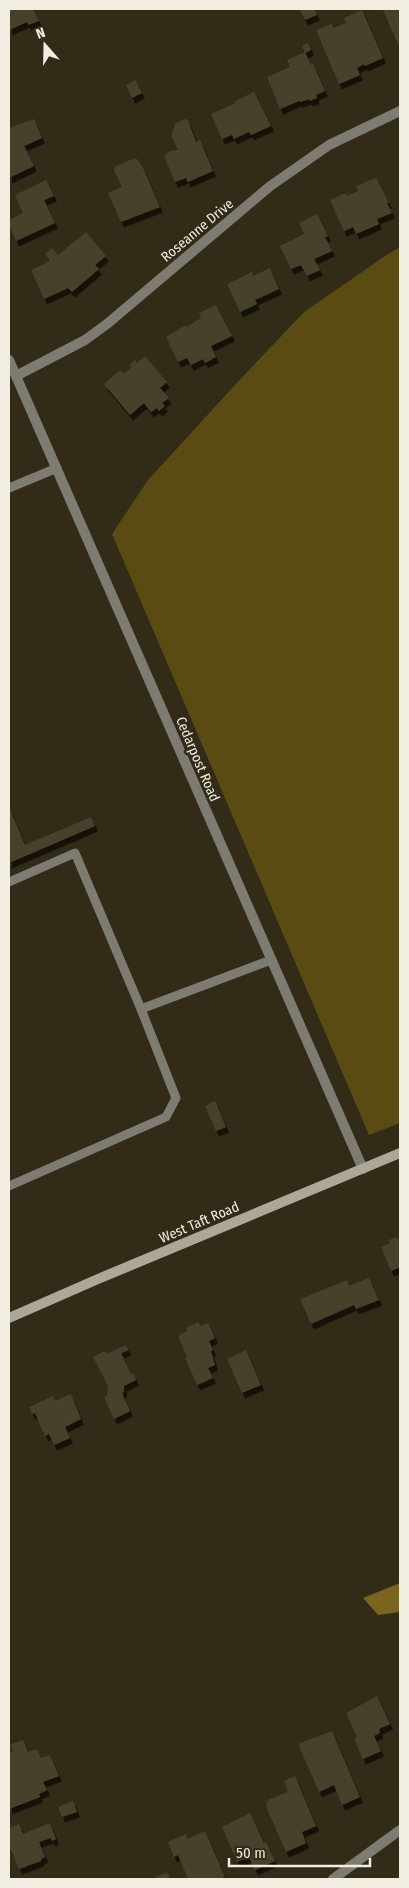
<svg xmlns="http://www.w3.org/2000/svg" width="409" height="1888" viewBox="0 0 409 1888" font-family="'Fira Sans Condensed',sans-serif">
<defs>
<filter id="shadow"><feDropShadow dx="3" dy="5.5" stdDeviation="0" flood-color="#0009"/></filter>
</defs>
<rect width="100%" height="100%" fill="#312b17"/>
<path fill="#5a4b13" d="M400,247V1123L369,1135L112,534L148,480L234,386L304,312L388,254Z"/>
<path fill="#79651e" d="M400,1583V1612L378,1615L363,1598Z"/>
<g fill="#47412c" filter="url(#shadow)">
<path d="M9,9H33L39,21L28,25L27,22L9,30Z"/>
<path d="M303,9H314L317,15L305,20L300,10Z"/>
<path d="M385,9H400V49L383,10Z"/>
<path d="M362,10L383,58L365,66L364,64L357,68L360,75L339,84L316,30L331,24L334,28L346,23L344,18Z"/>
<path d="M308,43L311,50L305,53L311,65L313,64L325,91L316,95L317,98L310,101L309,99L300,102L299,101L280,109L267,77L290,67L287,60L305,52L302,46Z"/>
<path d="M135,80L142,93L132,98L126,85Z"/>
<path d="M254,92L271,126L251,135L249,132L234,139L232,135L222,139L211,114L236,103L235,101Z"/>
<path d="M34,119L42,138L24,146L34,166L9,178V128Z"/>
<path d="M185,119L188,120L196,142L200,140L213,171L188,182L186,178L175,182L164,156L171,151L178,150L171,135L175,126L174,124Z"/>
<path d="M135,158L138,160L143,168L160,207L121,222L108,193L122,187L114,170L116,166Z"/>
<path d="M376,178L389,203H387L392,213L377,219L379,224L356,234L353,227L344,231L330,200L346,193L347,196L358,191L356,186Z"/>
<path d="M46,180L54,196L44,200L55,223L16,241L9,226V220L23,213L15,195Z"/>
<path d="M317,214L328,236L325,237L332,251L314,259L320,270L307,276L301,265L291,269L280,246L304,234L299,223Z"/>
<path d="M86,232L106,256L95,265L99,269L72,292L68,288L44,299L31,270L50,261L45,254L52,248L58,255Z"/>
<path d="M270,268L279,289L255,300L257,304L240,312L227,284L252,272L253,276Z"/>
<path d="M216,305L232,336L211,346L216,357L205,363L203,359L191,365L187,358L178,362L166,337L186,325L187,327L199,319L201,320L199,313Z"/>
<path d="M145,356L167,382L160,388L169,398L162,403L165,406L159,411L157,408L151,412L144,403L130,415L104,384L120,370L124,374L131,368L129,365L135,360L137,363Z"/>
<path d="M9,807L25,845L91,817L95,826L9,863Z"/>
<path d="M215,1101L226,1127L216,1131L205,1106Z"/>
<path d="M396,1237L397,1239L400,1238V1267L391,1271L381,1247L390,1243L389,1240Z"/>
<path d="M369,1278L379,1300L356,1309L354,1305L311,1324L300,1299L347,1280L349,1286Z"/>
<path d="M198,1322L200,1326L208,1323L215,1338L209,1341L213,1350L211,1351L215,1365L208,1368L213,1378L197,1385L185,1358L187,1357L178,1336L187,1331L186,1328Z"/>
<path d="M126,1345L128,1350L121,1353L131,1374L133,1373L136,1380L124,1386V1392L122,1393L130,1411L114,1419L104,1397L107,1396L108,1386L93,1357L105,1351L107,1354Z"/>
<path d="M246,1350L261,1385L242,1393L227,1359Z"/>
<path d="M71,1394L81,1419L65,1427L70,1438L54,1445L49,1434L45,1436L35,1413L32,1414L29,1407L53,1396L55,1401Z"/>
<path d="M377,1696L390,1724L379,1729L380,1733L374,1736L381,1751L363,1759L354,1739L357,1737L346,1713Z"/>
<path d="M332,1731L360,1797L342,1805L334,1785L319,1792L298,1744Z"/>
<path d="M23,1740L28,1752L37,1749L41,1758L50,1755L59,1776L43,1782L47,1790L39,1794L40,1797L9,1809V1753L13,1751L10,1745Z"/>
<path d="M295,1776L316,1826L302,1832L306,1843L286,1852L267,1809L266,1802L268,1801V1800L288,1792L284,1781Z"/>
<path d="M73,1801L77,1812L62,1817L58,1807Z"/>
<path d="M250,1813L264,1843L266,1842L275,1861L255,1870L249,1857L237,1862L222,1827Z"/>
<path d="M50,1823L56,1839L52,1841L51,1838L39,1842L45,1857L41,1859V1861L19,1869L11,1850L9,1851V1828L19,1824L23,1834Z"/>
<path d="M205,1831L225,1877L220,1879H188L178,1855L174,1857L168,1842L186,1834L188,1839Z"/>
<path d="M167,1872L170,1879H152Z"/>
</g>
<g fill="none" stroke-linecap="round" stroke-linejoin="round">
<g stroke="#7e7b71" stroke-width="9">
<path d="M9,488L57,468"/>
<path d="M9,882L75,853L141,1009L176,1098L166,1117L9,1186"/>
<path d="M141,1009L271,960"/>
</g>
<g stroke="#7e7b71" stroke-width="10">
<path d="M9,360L363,1169"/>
<path d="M16,376L85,340L107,324L269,187L329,145L400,111"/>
<path d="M333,1879L400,1830"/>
</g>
<path stroke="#aca898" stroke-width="10" d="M9,1318L98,1279L400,1153"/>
</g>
<g text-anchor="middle" stroke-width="5" stroke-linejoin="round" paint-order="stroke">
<g font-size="14" fill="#f1ede0" stroke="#312b17">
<text transform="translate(197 230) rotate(-40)" y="5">Roseanne Drive</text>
<text transform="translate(198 759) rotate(67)" y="5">Cedarpost Road</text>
<text transform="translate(199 1222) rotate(-23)" y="5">West Taft Road</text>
</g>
</g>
<rect width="409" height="1888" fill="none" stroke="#f1ede0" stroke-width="20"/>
<g transform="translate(45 45) rotate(340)" stroke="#312b17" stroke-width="4" paint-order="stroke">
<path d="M0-4L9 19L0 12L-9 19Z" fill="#f1ede0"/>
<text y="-8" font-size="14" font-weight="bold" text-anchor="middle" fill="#f1ede0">N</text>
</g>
<path d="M229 1858v8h141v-8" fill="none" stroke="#f1ede0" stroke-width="2.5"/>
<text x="236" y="1858" font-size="15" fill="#f1ede0" stroke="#312b17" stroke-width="4" paint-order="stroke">50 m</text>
</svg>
